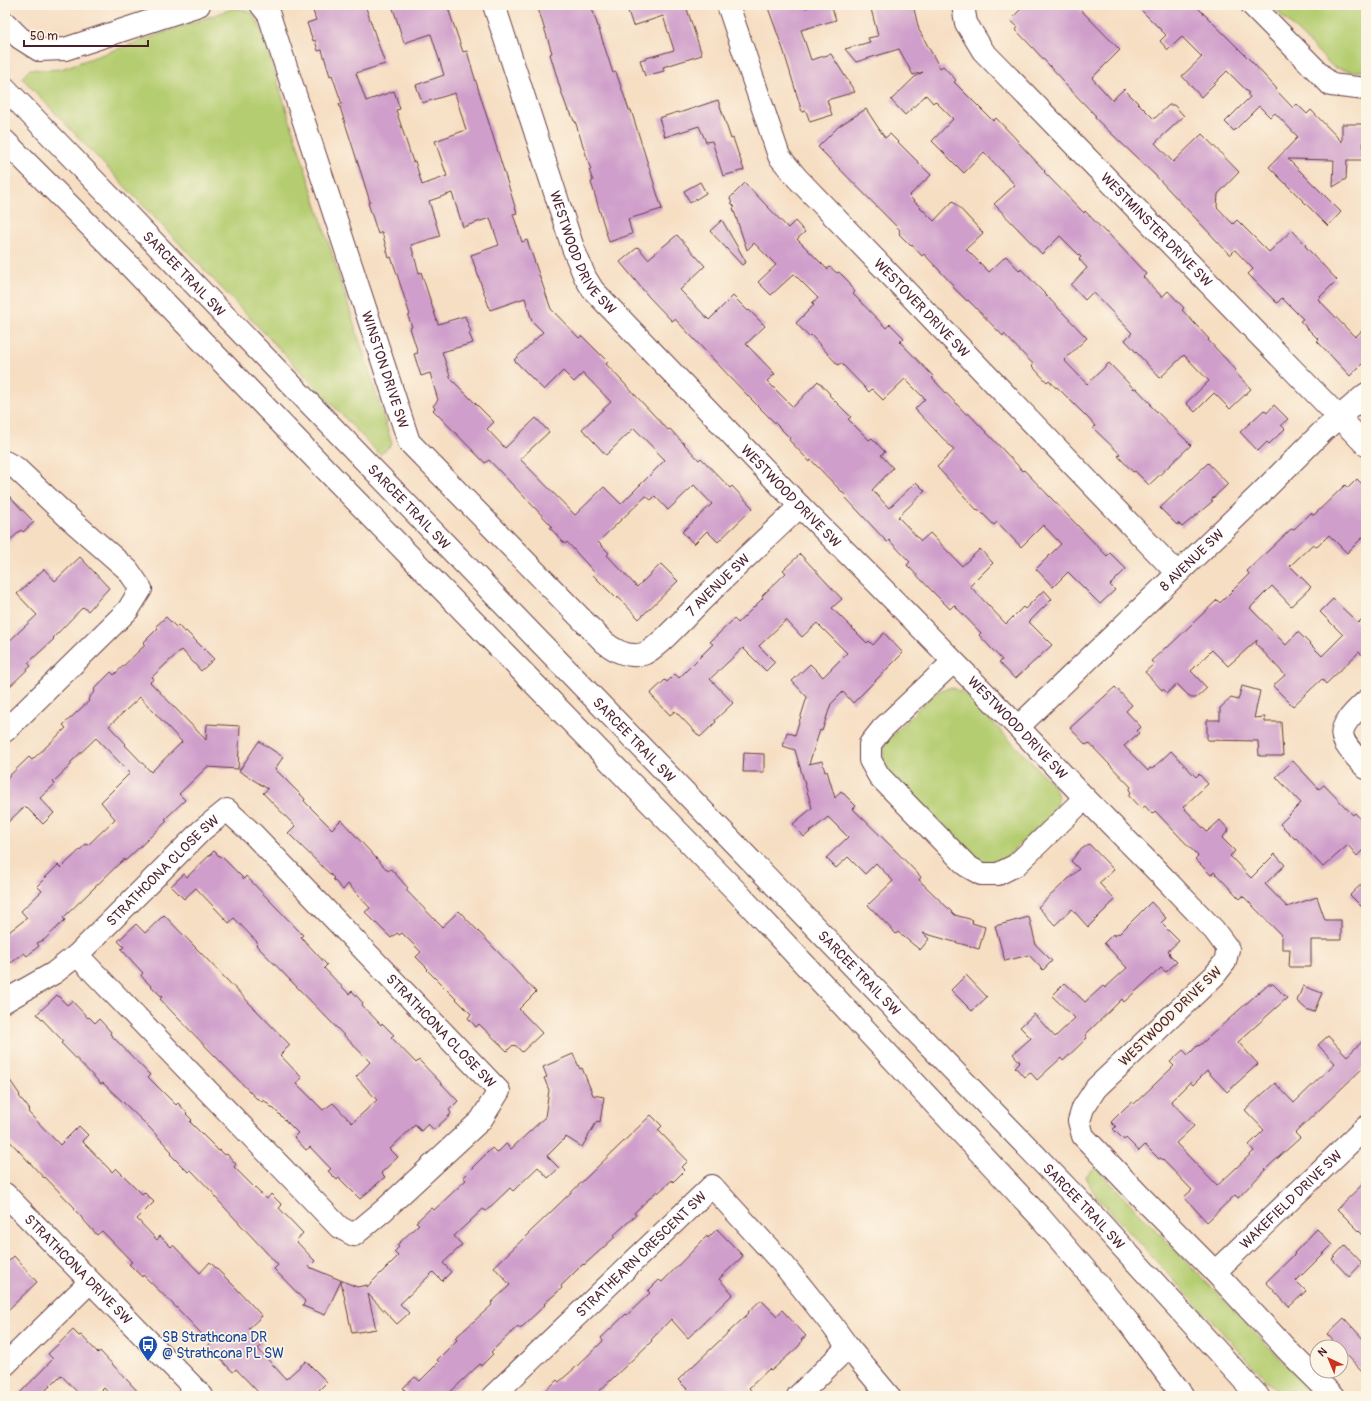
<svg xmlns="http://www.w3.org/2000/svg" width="1371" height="1401" viewBox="0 0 1371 1401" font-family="Pangolin,sans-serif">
<rect width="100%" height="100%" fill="#fcf5e5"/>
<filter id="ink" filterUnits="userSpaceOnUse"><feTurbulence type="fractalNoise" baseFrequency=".025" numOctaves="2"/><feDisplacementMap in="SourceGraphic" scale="8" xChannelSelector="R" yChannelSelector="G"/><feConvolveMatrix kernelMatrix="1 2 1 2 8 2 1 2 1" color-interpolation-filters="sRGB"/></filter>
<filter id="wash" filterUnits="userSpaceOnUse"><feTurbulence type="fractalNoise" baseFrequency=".012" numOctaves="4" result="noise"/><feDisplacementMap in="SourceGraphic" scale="16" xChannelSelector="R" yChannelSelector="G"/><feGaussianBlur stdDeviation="0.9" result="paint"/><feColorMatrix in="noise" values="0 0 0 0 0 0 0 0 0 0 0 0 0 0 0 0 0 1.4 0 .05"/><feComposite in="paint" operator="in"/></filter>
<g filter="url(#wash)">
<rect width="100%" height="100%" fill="#f6dec3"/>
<g fill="#b5cd71" stroke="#80764e">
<path d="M1271,5H1366V70C1355,73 1344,70 1333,67Z"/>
<path d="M234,8C254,11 255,14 262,32L392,444L380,455L22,78L30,69L46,70L61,69Z"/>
<path d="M951,688L956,689L966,695L1053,785C1059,795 1060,803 1053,813L1005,859C994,865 984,864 973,857L890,772C885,764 881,755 885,746C887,739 931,695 939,691C943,689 946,688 951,688Z"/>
<path d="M1095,1167L1316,1396H1281L1096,1196L1085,1177Z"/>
</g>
<g id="blocks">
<g fill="#cf9ecb" fill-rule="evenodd">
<path d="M311,5H365L385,64L356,73L366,101L394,91L400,109L396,110L413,162L415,161L422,185L447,176L435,141L466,130L455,93L422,103V102L416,85L444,75L431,34L404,43L392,5H447L463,52L467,51L473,72L517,213L513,214L522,242L527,240L551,309L579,338L582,336L608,362L606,364L668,430L670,429L699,460L701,458L730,488L732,486L753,508L718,542L707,531L694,544L682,532L712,504L694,485L668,510L655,496L651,500L646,496L598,542L609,553L607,555L637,587L661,564L678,581L639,619L618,597L617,599L593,575L595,573L567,542L565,544L550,528L552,526L489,460L485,463L433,410L435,408L433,406L438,400L430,373L421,376L414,354L418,353L410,328L412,327L408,316L410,315L395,268L391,257L389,258L382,232L378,234L368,203L370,202L362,176L339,104H342L332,75L330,76L322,50L318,51L315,40L313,41L307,23L316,20ZM452,193L463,227L490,218L499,245L471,255L490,310L525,298L532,321L543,332L514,360L544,390L563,371L574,382L583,373L611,402L582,429L606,455L634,428L665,460L621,504L604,487L575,515L520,459L549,432L536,418L505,448L487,429L494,422L451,379L442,352L473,343L469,333L471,332L465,316L438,324L421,272L419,273L411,245L440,236L429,201Z"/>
<path d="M537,5H591L613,73L616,72L629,110H631L662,209L628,219L632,234L609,242L591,182L593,181L589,170H591L575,121H574L570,111H568L561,91L550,54L552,53Z"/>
<path d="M626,5H690V8L687,9L702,55L663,67L664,71L645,76L640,60L674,50L663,16L633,26Z"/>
<path d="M767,5H804L805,8L816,5H831L836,20L801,30L811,60L831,54L855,92L827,100L832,115L810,122L806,111L802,112L784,52Z"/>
<path d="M870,5H913L919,30L940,68L943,66L956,80L954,82L993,121L996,118L1018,141V142L1045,171L1044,172L1084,213L1085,211L1106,233L1107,232L1146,274L1143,277L1162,297L1168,291L1184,308L1182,310L1209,339L1208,340L1236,370L1234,371L1251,389L1230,409L1214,393L1195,412L1186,403L1209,381L1184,355L1160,378L1125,340L1132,333L1093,292L1085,300L1071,285L1087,268L1079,259L1081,257L1060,236L1042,254L994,204L1015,185L984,152L964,173L932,141L953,119L935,101L933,103L926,95L905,115L891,100L916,76L923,72L913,75L899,49L856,62L845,49L870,42L868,38L878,36Z"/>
<path d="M1025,5H1076L1120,50L1092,78L1112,100L1124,89L1154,119L1169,105H1174L1184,116L1155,143L1173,162L1202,134L1239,172L1218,194L1217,207L1233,224L1237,220L1269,252L1292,230L1306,245L1305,246L1337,280L1318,299L1355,337L1366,327V360L1350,376L1317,341L1319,340L1300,321L1303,319L1282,298L1277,303L1248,274L1253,269L1235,250L1230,255L1155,175L1094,117L1096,116L1062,81L1063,80L1016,30L1018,27L1010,20Z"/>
<path d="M1136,5H1195L1253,63L1277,89L1276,90L1293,108L1297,104L1307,114L1311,110L1342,142V124H1364L1363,160H1347L1346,179L1333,187L1334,160L1288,159L1341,212L1328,226L1269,167L1298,137L1275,113L1270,117L1259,106L1234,131L1225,122L1250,97L1247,94L1249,93L1227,71L1201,97L1182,76L1202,57L1182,37L1168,50L1160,41L1166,35Z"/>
<path d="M718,100L731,139L733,138L744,170L723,176L712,141L706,142L699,126L665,137L659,118L678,112L679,113Z"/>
<path d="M866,109L885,138L890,134L931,175L909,196L934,221L953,201L983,233L966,249L989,272L1006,256L1020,271L1021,269L1087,338L1064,360L1087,384L1109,363L1134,389L1136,388L1151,404L1150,405L1191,445L1149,485L1135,471L1133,472L1118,456L1120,454L1093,428L1095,426L1088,418L1057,387L1056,388L1049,380L1047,382L1032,366L1033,364L1004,334L1003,336L968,300L967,301L953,287L954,286L924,254L922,256L912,245L911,246L899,234L900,233L899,231L900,230L818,147L839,126Z"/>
<path d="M700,182L706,193L690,203L684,191Z"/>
<path d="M745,183L788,228L795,221L805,232L797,239L827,269L830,267L837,273L839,272L850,283L849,285L855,292L853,294L886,328L890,324L904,338L900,342L934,377L932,378L967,415L968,413L1023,471L1024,470L1107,556L1110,553L1126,569L1110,585L1115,590L1100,604L1068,572L1053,587L1036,569L1061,544L1043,525L1021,547L997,522L994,525L978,509L977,510L937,467L954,450L915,409L925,399L905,379L883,400L872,389L869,392L841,363L838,365L811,335L809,337L796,323L814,305L812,303L818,298L794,274L771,295L758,282L776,265L754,243L747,250L733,208L735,207L732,204L730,198Z"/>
<path d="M722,220L746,262L742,265L710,231Z"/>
<path d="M677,235L705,266L680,290L709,320L733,296L748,311L749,310L765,326L746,344L775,374L767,381L793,407L818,381L830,394L829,395L851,417L848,419L869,440L872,438L885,452L881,455L893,468L872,490L889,508L916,482L925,491L898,517L921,541L930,533L962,566L980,549L993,563L970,586L1006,624L1023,607L1025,609L1044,590L1052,599L1029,622L1052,645L1015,679L999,662L1002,660L979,635L981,633L954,605L950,609L934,593L907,565L910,562L889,540L887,542L845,497L846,496L811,460L810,462L789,440L790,438L750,398L675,319L672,321L649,297L620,262L638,247L648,259Z"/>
<path d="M1274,405L1288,419L1281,425L1285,429L1269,444L1267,442L1258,451L1240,432L1264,410L1267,413Z"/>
<path d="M1208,463L1228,484L1211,500L1213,501L1182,527L1178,523L1177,525L1160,508Z"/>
<path d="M1357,479L1366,488V534L1347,553L1329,535L1317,547L1313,544L1290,566L1311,587L1291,606L1272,586L1250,608L1286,645L1298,632L1322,656L1343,635L1320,612L1333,599L1358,623L1366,615V659L1359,652L1326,684L1322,679L1293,706L1273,686L1285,675L1256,644L1257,640L1228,666L1212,650L1191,671L1207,688L1196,698H1191L1177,684L1167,693L1163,689L1162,690L1145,672L1154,664L1151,661L1166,647L1167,648L1217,600L1220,603L1249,574L1247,571L1291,529L1293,530L1311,513L1314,515L1345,485L1348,488Z"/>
<path d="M5,492L34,522L23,532L21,530L5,545Z"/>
<path d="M800,554L842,599L832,608L867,643L869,641L873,645L884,633L903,653L853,703L843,692L831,704L822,731L820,730L809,764L822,761L825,772L827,771L835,798L841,791L856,806L853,809L889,844L921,877L919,880L955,915L973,920L972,923L985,927L979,949L923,933L929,939L920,950L898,932L896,934L868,905L893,881L876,863L865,874L848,857L836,868L826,858L848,837L828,817L804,837L793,824L812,808L795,750L783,746L787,732L795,735L807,697L792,681L810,664L823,677L847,653L817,623L802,637L786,620L759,646L775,662L766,671L743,648L710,679L733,703L715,720L716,722L700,737L675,711L670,715L650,694L665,680L667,682L675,674L679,678L713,644L710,642L734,619L738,623L763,598L762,596L786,573L783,570Z"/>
<path d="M80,557L109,588L88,611L83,607L53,638L54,639L28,663L31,666L5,691V645L37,615L17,594L44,569L55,581Z"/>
<path d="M166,617L176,627L178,625L184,632L186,631L214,659L201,671L182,650L180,652V651L152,677L154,679L150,682L206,740L207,724L240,726L238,769L207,767L179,794L185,800L165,819L167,821L125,861L124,859L63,918L65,920L44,940L37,943L39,946L27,956L24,953L11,963L5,955V935L27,918L21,911L42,891L37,886L58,865L61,868L86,844L88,845L115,819L101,802L130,773L96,738L70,763L72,764L53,782L55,784L40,798L54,813L43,824L25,806L5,825V780L29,757L32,760L66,728L63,725L89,701L88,699L95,691L94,689L111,672L114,675L145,645L143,643L158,628L156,626ZM140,697L182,742L151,772L125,745L126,744L109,726Z"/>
<path d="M1242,686L1260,691L1254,718L1265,717V722H1281L1283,756H1259L1258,741L1207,740V720H1220V708L1231,698L1238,700Z"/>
<path d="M1115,687L1132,705L1126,711L1141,727L1137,731L1139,733L1124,746L1148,771L1150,768L1152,769L1171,751L1196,777L1199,774L1208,784L1183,807L1207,832L1220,820L1229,830L1222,838L1235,851L1230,856L1251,878L1275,854L1285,865L1265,884L1287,907L1317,897L1325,920H1341V940H1311V967H1289L1290,949H1282V936L1243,896L1240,899L1214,872L1211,875L1195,859L1198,856L1155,811L1152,814L1145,806L1141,809L1128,795L1131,792L1129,790L1131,787L1089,743L1086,745L1070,728Z"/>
<path d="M259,741L283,757L275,769L305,799L304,801L332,829L341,820L388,871L391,869L408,888L406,890L442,927L459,911L536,992L519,1009L542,1033L522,1052L515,1045L514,1046L513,1045L507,1051L479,1024L476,1027L468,1018L471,1014L427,970L428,969L416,957L421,952L402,933L399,935L397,933L391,938L365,912L370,908L348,884L343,890L333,879L334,878L288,833L295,826L263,793L268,789L239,771Z"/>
<path d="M744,753L764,754V772H743Z"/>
<path d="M1293,761L1319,789L1324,785L1353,815L1355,813L1366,825V847L1357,856L1348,845L1323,867L1296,838L1295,839L1280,824L1301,803L1276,777Z"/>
<path d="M1089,844L1114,870L1099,883L1115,900L1088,927L1072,909L1055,925L1038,907L1079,869L1071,861L1079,851Z"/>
<path d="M214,851L220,857L221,856L244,879L246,876L303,935L301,937L327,965L324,968L349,994L352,991L363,1003L362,1005L381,1025L382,1023L394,1035L391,1037L416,1063L419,1060L458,1101L449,1110L451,1113L449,1116L434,1130L428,1124L421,1131L415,1125L390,1149L398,1157L381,1173L385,1177L360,1199L339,1178L337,1180L328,1171L331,1169L310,1147L306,1150L294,1137L298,1133L272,1107H271L264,1100L262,1102L258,1098L257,1099L176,1016L160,999L162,997L143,978L141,975L143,973L121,949L124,947L118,941L136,924L145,933L164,915L290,1045L280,1055L302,1078L296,1083L323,1110L333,1103L352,1123L377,1100L356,1077L370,1062L256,945L258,943L234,918L229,923L196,888L184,899L171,886L184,874L187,877Z"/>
<path d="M1366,880V911L1350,895Z"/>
<path d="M1151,902L1166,918L1161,923L1179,941L1168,951L1170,953L1169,954L1177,962L1166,972L1161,968L1124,1002L1122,999L1085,1035L1087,1038L1063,1061L1061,1058L1037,1080L1030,1072L1024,1077L1015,1067L1020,1062L1013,1054L1031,1038L1020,1027L1034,1014L1055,1037L1075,1018L1052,996L1065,983L1085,1002L1103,986L1105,988L1127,968L1104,943L1113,934L1114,936L1118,933L1119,934Z"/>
<path d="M1029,917L1036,945L1052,961L1043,970L1029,955L1005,961L995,926Z"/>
<path d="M966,975L987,997L972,1011L951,990Z"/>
<path d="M1268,984H1273L1287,998L1238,1042L1258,1064L1227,1092L1207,1071L1193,1085L1190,1082L1171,1101L1194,1126L1176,1143L1217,1186L1254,1151L1249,1145L1264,1130L1245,1110L1275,1083L1294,1103L1335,1063L1318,1045L1328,1036L1347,1056L1366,1038V1065L1295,1133L1300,1138L1269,1166L1238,1198L1235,1195L1207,1222L1184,1197L1192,1190L1161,1158L1159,1159L1145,1145L1139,1151L1126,1138L1124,1140L1113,1129L1116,1127L1111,1122L1127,1106L1132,1102L1134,1104L1174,1066L1170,1062L1183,1050L1188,1055L1198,1045L1199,1046Z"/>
<path d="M1303,986L1322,993L1314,1012L1306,1009L1297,1001Z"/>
<path d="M57,995L67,1005L72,1001L88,1018L89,1017L95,1023L99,1019L111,1032L110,1034L150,1075L148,1077L176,1105L178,1103L187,1113L186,1114L192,1120L190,1122L219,1151L220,1150L225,1155L227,1154L236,1164L234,1167L261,1194H262L267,1199L271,1194L282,1205L279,1208L303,1233L296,1241L315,1261L309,1267L357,1287L367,1285V1287L398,1256L394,1252L399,1247L397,1245L419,1224L416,1222L431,1208L434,1210L466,1180L463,1177L492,1148L497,1153L506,1144L511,1149L545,1117L549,1090L544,1078L547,1077L543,1067L573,1054L580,1069L582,1068L593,1095L604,1097L600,1122L597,1121L582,1147L566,1137L547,1156L559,1168L548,1178L538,1167L513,1191L510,1188L486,1211L483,1209L454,1236L462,1245L443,1263L451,1272L442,1281L433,1272L400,1304L409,1313L397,1324L368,1294L376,1329L352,1333L341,1281L325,1315L303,1306L305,1301L274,1269L278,1265L214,1196L215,1195L191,1170L188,1172L170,1154L172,1152L148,1126L103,1083L101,1084L61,1043L63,1041L37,1014Z"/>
<path d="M5,1073L20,1095L19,1096L30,1110L28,1112L60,1145L79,1126L88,1135L82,1141L112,1172L116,1168L142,1194L144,1192L154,1202L137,1219L157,1240L160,1236L171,1247L173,1245L200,1273L210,1262L237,1289L262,1316L249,1328L263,1344L258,1349L286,1379L306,1361L327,1382L313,1396H264L262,1394L261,1395L236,1369L233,1372L208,1346L211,1344L178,1309L143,1275L142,1277L129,1264L132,1262L102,1231L97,1235L74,1209L75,1208L45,1177L44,1178L5,1136Z"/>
<path d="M651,1115L662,1126L658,1130L688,1161L682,1167L685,1170L673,1182L672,1180L658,1193L657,1191L654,1194L634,1213L636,1215L613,1236L615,1237L584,1265L583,1264L561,1286L562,1288L544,1304L545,1305L520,1329L518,1326L491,1352L493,1354L481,1366L480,1364L446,1396H404L408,1393L403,1388L415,1377L420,1381L439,1362L437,1360L457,1340L455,1338L492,1305L491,1303L510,1285L494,1267Z"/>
<path d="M1366,1181V1238L1337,1209Z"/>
<path d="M717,1229L743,1256L719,1279L733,1294L688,1338L671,1319L651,1340L652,1341L594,1396H540L557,1380L559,1382L576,1367L603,1341L601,1338L626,1314L627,1315L650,1293L648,1291L659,1280L662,1282L707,1236L708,1238Z"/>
<path d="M1317,1229L1332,1245L1296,1281L1306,1291L1289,1307L1266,1282L1295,1254L1294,1253Z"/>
<path d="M1345,1245L1362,1263L1349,1277L1332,1259Z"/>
<path d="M14,1256L37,1282L5,1313V1265Z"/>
<path d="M761,1300L777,1316L782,1310L806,1336L801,1340L802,1341L799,1346L771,1371L769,1369L749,1388L756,1396H694L678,1380L749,1313L748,1312Z"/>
<path d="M1344,1318L1366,1342V1375L1341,1349V1347H1339L1327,1334Z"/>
<path d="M73,1330L79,1336L81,1335L98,1353L100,1351L142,1396H111L104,1388L96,1396H81L61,1375L40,1396H17L53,1359L48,1354Z"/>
</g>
</g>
</g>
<g filter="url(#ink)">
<use href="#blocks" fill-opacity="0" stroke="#643c42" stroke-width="1"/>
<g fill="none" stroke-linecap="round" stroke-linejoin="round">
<g stroke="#643c42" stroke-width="24">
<g id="minor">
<path id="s1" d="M261,5L269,15L409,442L604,642C615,651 628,658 643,654C655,651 690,612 701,601C733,569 767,538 800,506"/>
<path id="s2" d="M494,5L573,248L585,277L593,290L800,506L878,584L1018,727L1085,798L1162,876L1214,930L1228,949L1225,962L1214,976L1096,1088L1083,1108L1079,1121L1083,1136L1139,1195L1215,1272L1290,1353L1333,1396"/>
<path id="s3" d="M728,5L779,156L797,178L1177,573"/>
<path id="s4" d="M963,5L966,23L983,51L1366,445"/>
<path d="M1252,5L1331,85L1366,89"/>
<path d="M5,23L20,38L39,50L65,49L199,5"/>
<path d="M5,462L16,468L71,520L128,570L141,589L128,610L5,731"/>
<path d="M953,662L882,729L870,744V760L879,776L967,866L981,874H998L1016,865L1085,798"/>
<path d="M1366,701C1333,732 1336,736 1366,768"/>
<path id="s5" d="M1018,727L1258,496L1322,432L1366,394"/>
<path id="s6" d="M5,1001L54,973L77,955L202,830L227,810L254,835L499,1091L481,1120L384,1210L354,1235L339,1227L77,955"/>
<path id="s7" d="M5,1194L202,1396"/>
<path id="s8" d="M1215,1272L1366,1127"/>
<path d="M5,1365L90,1282"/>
<path id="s9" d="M493,1396L712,1186L783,1264L832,1325L848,1347L889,1396"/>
<path d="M798,1396L848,1347"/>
</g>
</g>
<g stroke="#643c42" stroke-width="24">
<g id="highway">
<path id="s10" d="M5,88L1093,1215L1258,1396"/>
<path d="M5,141L126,262L326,470L737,892L1040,1217L1095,1281L1129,1323L1183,1396"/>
</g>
</g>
<use href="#minor" stroke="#fff" stroke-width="22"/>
<use href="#highway" stroke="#fff" stroke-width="22"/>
</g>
</g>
<defs>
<g id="bus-pin" transform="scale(1)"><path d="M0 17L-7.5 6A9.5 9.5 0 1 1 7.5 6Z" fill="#1a4fb4" stroke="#fcf5e5"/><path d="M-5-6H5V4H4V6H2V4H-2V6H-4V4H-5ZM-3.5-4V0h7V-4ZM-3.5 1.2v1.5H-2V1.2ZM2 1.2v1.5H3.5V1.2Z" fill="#fff"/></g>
</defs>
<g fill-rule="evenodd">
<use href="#bus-pin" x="148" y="1345"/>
</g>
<g text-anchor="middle" stroke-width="3.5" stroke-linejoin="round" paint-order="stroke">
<g font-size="14" fill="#4a1f2b" stroke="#fcf5e5">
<text dy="5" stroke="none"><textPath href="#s4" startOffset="300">WESTMINSTER DRIVE SW</textPath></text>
<text dy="5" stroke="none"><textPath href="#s2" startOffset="264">WESTWOOD DRIVE SW</textPath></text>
<text dy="5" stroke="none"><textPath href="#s10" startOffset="258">SARCEE TRAIL SW</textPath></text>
<text dy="5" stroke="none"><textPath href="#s3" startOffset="368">WESTOVER DRIVE SW</textPath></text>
<text dy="5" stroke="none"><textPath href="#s1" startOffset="386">WINSTON DRIVE SW</textPath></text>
<text dy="5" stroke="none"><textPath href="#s2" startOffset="588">WESTWOOD DRIVE SW</textPath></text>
<text dy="5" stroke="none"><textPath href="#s10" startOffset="582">SARCEE TRAIL SW</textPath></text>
<text dy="5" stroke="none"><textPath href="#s5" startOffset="241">8 AVENUE SW</textPath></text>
<text dy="5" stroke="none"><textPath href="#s1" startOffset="886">7 AVENUE SW</textPath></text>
<text dy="5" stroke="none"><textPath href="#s2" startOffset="912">WESTWOOD DRIVE SW</textPath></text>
<text dy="5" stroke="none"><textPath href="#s10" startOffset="906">SARCEE TRAIL SW</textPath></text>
<text dy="5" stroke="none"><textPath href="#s6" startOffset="206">STRATHCONA CLOSE SW</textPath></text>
<text dy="5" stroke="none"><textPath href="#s10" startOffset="1230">SARCEE TRAIL SW</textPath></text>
<text transform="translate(1170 1016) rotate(-44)" y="5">WESTWOOD DRIVE SW</text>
<text dy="5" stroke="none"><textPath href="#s6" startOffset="602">STRATHCONA CLOSE SW</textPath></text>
<text dy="5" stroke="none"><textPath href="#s8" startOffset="105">WAKEFIELD DRIVE SW</textPath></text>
<text dy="5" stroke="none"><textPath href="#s10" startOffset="1554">SARCEE TRAIL SW</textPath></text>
<text dy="5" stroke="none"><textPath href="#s9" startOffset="205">STRATHEARN CRESCENT SW</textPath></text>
<text dy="5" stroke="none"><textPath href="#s7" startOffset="105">STRATHCONA DRIVE SW</textPath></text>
</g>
<g font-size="14" fill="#164399" stroke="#fcf5e5" text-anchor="start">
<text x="162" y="1342">SB Strathcona DR<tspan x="162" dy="16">@ Strathcona PL SW</tspan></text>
</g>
</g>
<rect width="1371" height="1401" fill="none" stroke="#fcf5e5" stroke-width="20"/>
<g transform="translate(1329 1359) rotate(316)"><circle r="19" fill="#fcf5e5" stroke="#b59f9b"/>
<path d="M0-3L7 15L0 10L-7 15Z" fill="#c8321e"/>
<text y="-6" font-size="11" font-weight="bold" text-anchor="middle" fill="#4a1f2b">N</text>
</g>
<path d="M24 40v6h124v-6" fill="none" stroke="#4a1f2b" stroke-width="2"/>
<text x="30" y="40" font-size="12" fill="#4a1f2b" stroke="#fcf5e5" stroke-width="3" paint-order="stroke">50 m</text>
</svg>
